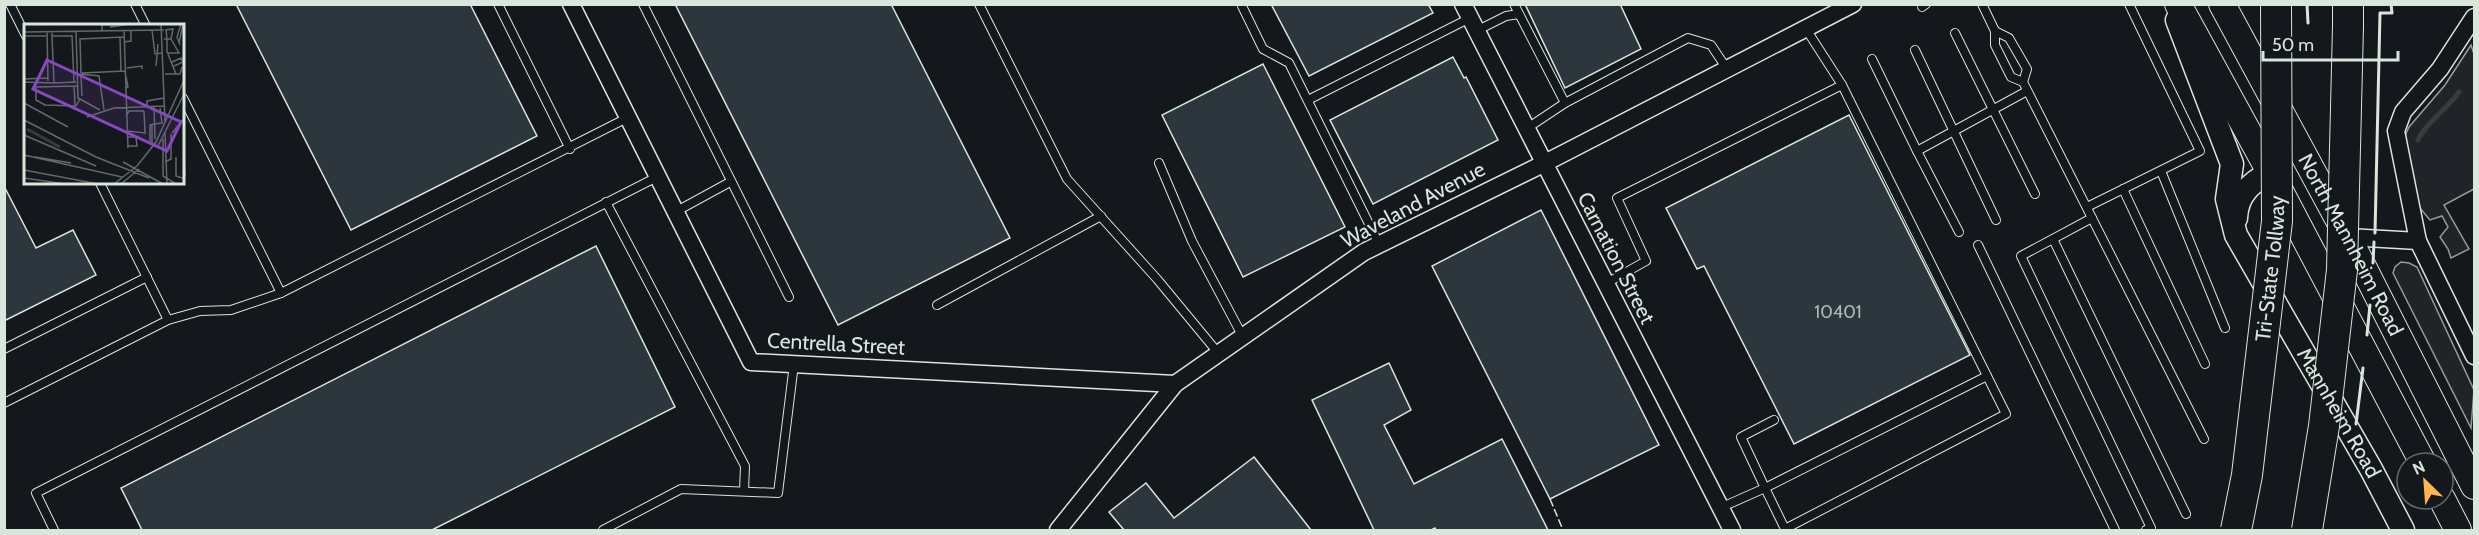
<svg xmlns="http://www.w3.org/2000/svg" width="2479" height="535" viewBox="0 0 2479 535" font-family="Cabin,sans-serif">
<rect width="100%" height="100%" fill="#14181c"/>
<g fill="#202428" stroke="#939e99" stroke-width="1.5">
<path d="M2471,45L2474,54V189L2444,205L2469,249L2451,258L2448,249L2440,237L2448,227L2442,216L2430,220L2419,207L2404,138L2409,127L2445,85Z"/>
<path d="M2401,262L2409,263L2417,267L2474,390L2471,428L2393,273L2395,267Z"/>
</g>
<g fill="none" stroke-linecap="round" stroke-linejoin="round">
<path stroke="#363b3e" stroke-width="5" d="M2418,140C2425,124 2447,109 2459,92"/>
</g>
<g fill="#2c363c" stroke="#d8e6dc" stroke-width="1.5">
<path d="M236,4H470L537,136L351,230Z"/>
<path d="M675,4H891L1010,238L838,325Z"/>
<path d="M1271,4H1428L1433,13L1309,76Z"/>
<path d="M1525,4H1620L1641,49L1565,88Z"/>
<path d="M1453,57L1464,78L1466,77L1498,140L1373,204L1330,120Z"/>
<path d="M1263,64L1345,227L1243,277L1162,115Z"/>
<path d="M1849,115L1970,355L1794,444L1704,266L1697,269L1666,208Z"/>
<path d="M4,186L36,248L73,230L96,275L4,321Z"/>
<path d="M1541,210L1659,445L1550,499L1432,266Z"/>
<path d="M596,246L675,407L432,530H142L121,488Z"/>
<path d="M1389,363L1411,410L1384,425L1414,484L1502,439L1548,530H1436L1435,528L1431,530H1374L1312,400Z"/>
<path d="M1254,457L1311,530H1124L1109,512L1146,483L1174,518Z"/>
</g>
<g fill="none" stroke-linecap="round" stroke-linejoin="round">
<g stroke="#d8e6dc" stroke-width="10">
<g id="lane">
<path d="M10,4L26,36"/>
<path d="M135,4L146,26"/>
<path d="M498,4L570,149"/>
<path d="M643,4L789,297"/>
<path d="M979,4L1067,179L1157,279L1219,354"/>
<path d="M1514,4L1565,103"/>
<path d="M1982,4L1995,31V45L2011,77L2023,82"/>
<path d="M1242,6L1263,49L1289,63L1379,244"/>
<path d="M1922,7L1926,4"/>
<path d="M1476,31L1506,16L1519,14"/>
<path d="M1995,31L2009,38L2027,69L2023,82L2204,439"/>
<path d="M1955,33L2035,194"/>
<path d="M1915,50L1996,220"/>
<path d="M1872,59L1917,151L2027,91"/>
<path d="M183,98L281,293L627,118"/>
<path d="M1308,100L1470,18"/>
<path d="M1526,129L1565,103L1688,38L1711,45L1727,69"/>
<path d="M1917,151L1959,232"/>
<path d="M1159,163L1192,241L1243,337"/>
<path d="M2161,171L2225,328"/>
<path d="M100,183L168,320"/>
<path d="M2123,189L2205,364"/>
<path d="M606,202L745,466L744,491"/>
<path d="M2087,207L2200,151L2129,4"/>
<path d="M675,212L730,182"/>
<path d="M2092,218L2021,256L2151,528L2146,530"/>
<path d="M2053,239L2186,514"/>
<path d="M1978,245L2115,530"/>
<path d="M1605,284L1646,261L1617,198L1842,85L1806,29"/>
<path d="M937,305L1101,216"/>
<path d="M4,349L147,277"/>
<path d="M4,403L168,320L200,311L231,310L281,293"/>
<path d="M1774,420L1741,437L1765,488L1987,376"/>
<path d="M1720,508L1765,488L1785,529L2006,414L1842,85"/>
<path d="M54,530L36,493L657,177"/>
<path d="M603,530L681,489L778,493L794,364"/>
</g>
</g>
<g stroke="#d8e6dc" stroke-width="19">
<g id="street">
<path d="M571,4L751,362L1175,384"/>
<path d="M1463,4L1732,530"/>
<path d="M2348,237L2418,241L2396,131L2403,112L2440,69L2474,17"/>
<path d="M2418,241L2474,356"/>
<path d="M1058,530L1175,384L1364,252L1543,164L1853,4"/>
</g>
</g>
<g stroke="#d8e6dc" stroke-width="25">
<g id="secondary">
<path id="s1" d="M2177,20L2232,164L2227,199L2236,235L2371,469L2403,530"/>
<path d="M2236,218C2237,194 2251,183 2270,172"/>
</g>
</g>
<g stroke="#d8e6dc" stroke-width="28">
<g id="primary">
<path d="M2178,4L2270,172L2423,463"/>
<path id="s2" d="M2222,4L2348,237L2474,486"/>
<path d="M2442,499L2458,530"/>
</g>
</g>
<g stroke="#d8e6dc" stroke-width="32">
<path id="highway" d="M2348,4V26"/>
</g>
<use href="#lane" stroke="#14181c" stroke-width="8"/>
<use href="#street" stroke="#14181c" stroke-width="16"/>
<use href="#secondary" stroke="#14181c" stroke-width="22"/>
<use href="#primary" stroke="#14181c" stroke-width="26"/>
<use href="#highway" stroke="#14181c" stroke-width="30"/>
<g stroke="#d8e6dc" stroke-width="32" stroke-linecap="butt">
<g id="highway-bridge">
<path id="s3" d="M2236,530L2247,475L2277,221L2276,4"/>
<path d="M2307,530L2324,426L2342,270L2348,26"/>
</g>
</g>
<use href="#highway-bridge" stroke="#14181c" stroke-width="30"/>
<path stroke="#d8e6dc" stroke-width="1.5" stroke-dasharray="8 3" stroke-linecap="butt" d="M1550,499L1563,530"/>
<g stroke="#d8e6dc" stroke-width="3">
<path d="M2307,4L2308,23"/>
<path d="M2375,233L2380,13H2392L2391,4"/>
<path d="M2373,263L2374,242"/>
<path d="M2367,335L2370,305"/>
<path d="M2356,424L2363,368"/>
</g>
</g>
<g text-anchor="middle" stroke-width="4.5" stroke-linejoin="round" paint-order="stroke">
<g font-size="18" fill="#adbab4">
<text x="1838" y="318">10401</text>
</g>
<g font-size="21" fill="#d8e6dc" stroke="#14181c">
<text transform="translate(1413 205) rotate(-28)" y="7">Waveland Avenue</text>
<text dy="7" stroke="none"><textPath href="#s2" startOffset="273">North Mannheim Road</textPath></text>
<text transform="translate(1616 258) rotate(63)" y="7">Carnation Street</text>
<text dy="7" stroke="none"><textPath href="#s3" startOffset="264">Tri-State Tollway</textPath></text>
<text transform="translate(836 344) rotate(3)" y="7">Centrella Street</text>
<text dy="7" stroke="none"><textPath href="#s1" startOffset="432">Mannheim Road</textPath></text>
</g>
</g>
<g transform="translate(24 24)">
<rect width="160" height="160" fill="#14181c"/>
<path fill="none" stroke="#363b3e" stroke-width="3" d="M3,105L36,123"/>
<path fill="none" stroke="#626a69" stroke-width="1.5" d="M137,0L141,98M86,3L106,0M100,6L104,124M128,6L131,30L138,29M23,7L24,57M52,7L54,74L76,86M78,7V1L102,0M0,8L140,6M28,8V12H48L50,58M0,12H22M28,12L30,59L52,58M96,13L97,47M140,15H147L149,5L142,6L143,15V29M100,18L107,17V6M155,19L159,0M156,21L153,13L157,0M143,29H155L147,15M144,30L152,50M148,38L157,34L159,38L150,42M132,42L134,20M103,44L118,42V45M101,48L104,63L101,64M57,49L56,15L100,13M58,49L101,47M56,50L75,52L80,86M141,50H156L158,43M57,51L58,72M0,55L24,54M0,58L30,59M50,62L51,81M54,62L12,63V76L21,81L52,82L56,75M0,79L44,103M130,82L131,115M123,83V77L140,74M102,92L105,87H120M63,93L90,84L140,82M0,96L72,133L125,154M128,100V119M130,100L138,99L136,84M103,107L121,109L120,87M141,109L143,160M148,109L161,93M0,111L72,142M103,113H112L113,122H103M139,115V152L152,160M126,119V101L130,100M133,124L161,68M0,131L98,153M11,133L47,139M152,133V152L161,155M160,133L161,152M99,138L139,160M141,138L147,135V110M0,146L74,160M0,154L41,160M90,160L113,142L132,118L161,54M97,160L115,145"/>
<path fill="#8948c3" fill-opacity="0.15" stroke="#8948c3" stroke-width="3" d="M23,36L157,98L143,127L9,65Z"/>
<rect width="160" height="160" fill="none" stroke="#d8e6dc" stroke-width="3"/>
</g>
<rect width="2479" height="535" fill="none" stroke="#d8e6dc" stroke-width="12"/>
<g transform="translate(2425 481) rotate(335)"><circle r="28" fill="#14181c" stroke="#626a69" stroke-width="1.5"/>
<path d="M0-4.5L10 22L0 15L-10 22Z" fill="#ffb74d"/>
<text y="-9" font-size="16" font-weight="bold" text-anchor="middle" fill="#d8e6dc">N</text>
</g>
<path d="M2263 51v9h135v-9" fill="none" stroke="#d8e6dc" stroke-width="3"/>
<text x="2272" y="51" font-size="18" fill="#d8e6dc" stroke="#14181c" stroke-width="4.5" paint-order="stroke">50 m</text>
</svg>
